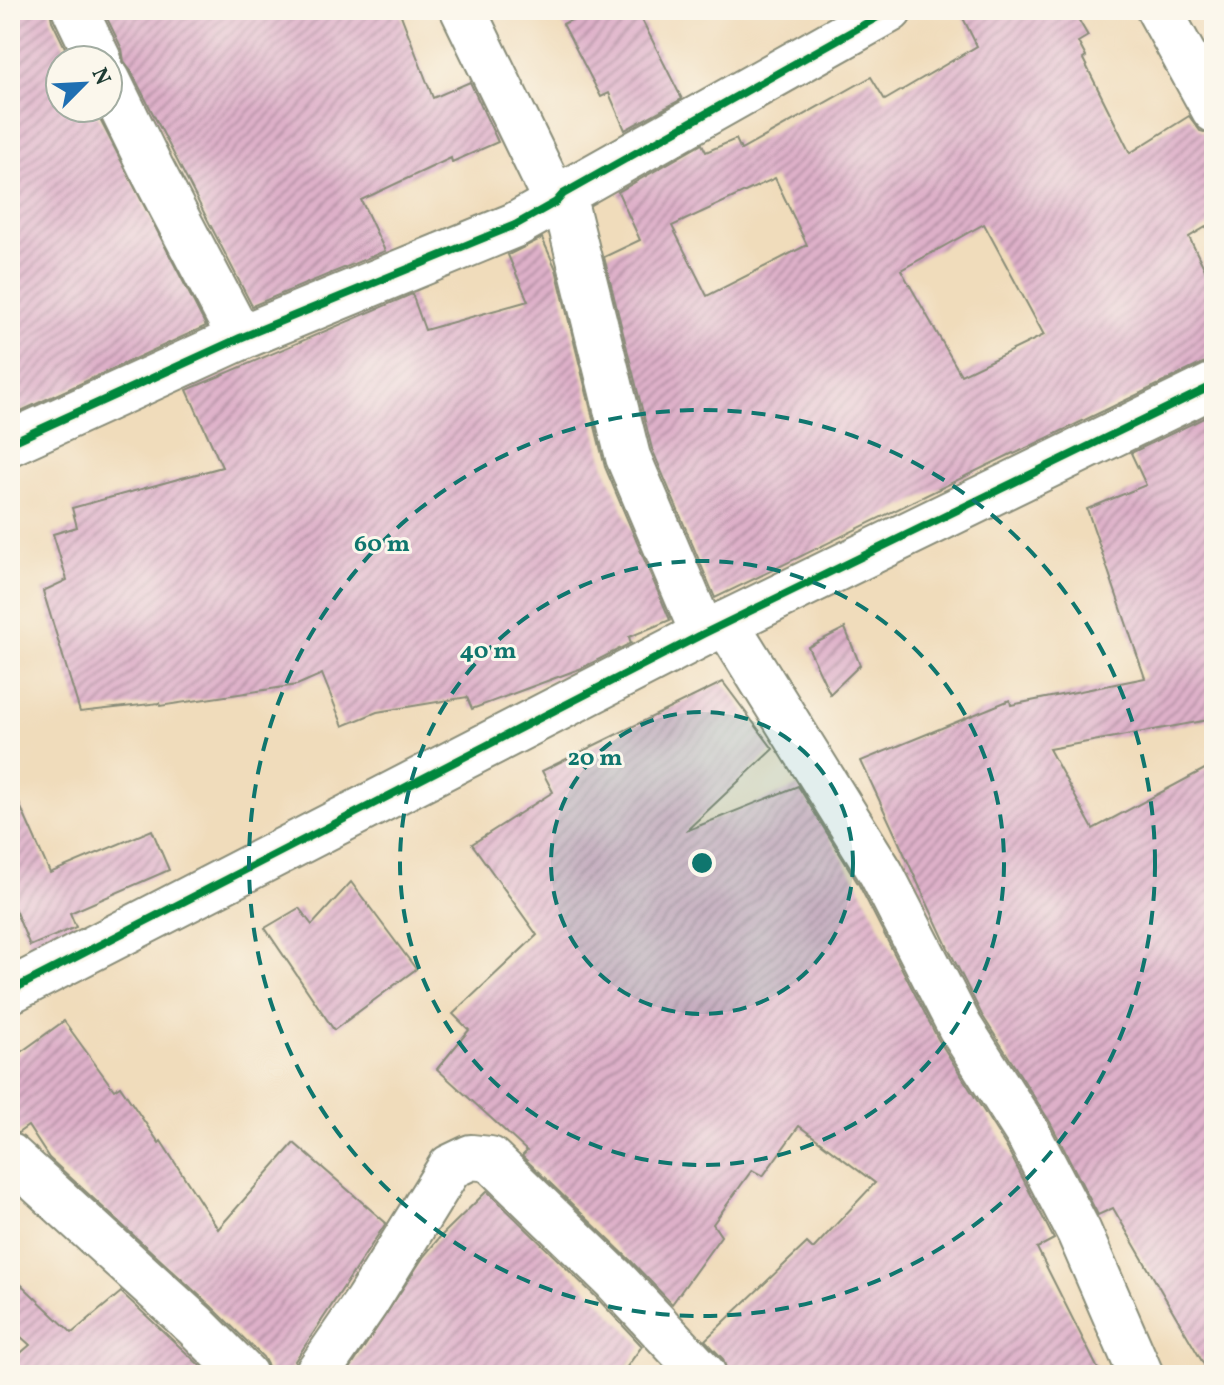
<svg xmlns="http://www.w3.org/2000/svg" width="1224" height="1385" viewBox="0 0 1224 1385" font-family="Vollkorn,serif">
<defs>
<pattern id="building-hatch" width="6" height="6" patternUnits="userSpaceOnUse" patternTransform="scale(2)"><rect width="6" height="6" fill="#deb0c9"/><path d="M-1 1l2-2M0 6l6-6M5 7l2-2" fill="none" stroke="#b390a4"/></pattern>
</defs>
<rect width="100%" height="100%" fill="#fbf7ec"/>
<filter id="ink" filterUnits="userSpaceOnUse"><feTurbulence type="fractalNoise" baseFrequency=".0125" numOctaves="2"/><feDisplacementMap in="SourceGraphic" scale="16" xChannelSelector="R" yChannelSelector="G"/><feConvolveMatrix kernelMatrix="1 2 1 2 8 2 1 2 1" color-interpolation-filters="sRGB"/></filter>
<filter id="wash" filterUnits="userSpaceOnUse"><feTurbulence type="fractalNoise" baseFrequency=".006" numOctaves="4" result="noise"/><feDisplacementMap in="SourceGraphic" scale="32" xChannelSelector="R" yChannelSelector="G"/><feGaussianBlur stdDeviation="1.8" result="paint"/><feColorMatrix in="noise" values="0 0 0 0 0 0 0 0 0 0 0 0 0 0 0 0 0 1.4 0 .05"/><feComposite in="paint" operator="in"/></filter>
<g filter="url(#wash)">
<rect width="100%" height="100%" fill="#f0dcbb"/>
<g id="blocks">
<g fill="url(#building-hatch)" fill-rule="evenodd">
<path d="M10,10H50L52,21L71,60H60V108H94L206,326L10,416Z"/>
<path d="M103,10H399L433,98L470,82L498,142L452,162L451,158L361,200L385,251L252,306L130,69L124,61L122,49Z"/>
<path d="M591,10H637L682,99L625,130L609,93L601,97L563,24Z"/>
<path d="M959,10H1073L1088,36L1078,42L1086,57L1083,59L1130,153L1189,116L1200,131L1214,135V222L1189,237L1214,288V360L1203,363L1014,454L1013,453L715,598L652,449L604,257L640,240L618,192L702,144L706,152L736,139L741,150L871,77L885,100L977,46ZM775,178L807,245L707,296L672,226ZM984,224L1044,335L961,375L901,270Z"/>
<path d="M542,238L556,269L605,467L670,620L629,637L631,643L582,668L472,709L467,697L377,712L343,726L322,674L297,685L160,706L159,703L80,712L43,591L67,580L53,534L77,527L72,508L222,467L187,390L412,294L425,330L528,301L508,255Z"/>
<path d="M1214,413V719L1049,749L1093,829L1214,764V1375H1210L1113,1208L1098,1215L1050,1122L982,1015L948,948L861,761L1010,700L1011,705L1145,678L1087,509L1146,485L1131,453Z"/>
<path d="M845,628L860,665L830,694L808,647Z"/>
<path d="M723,682L773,749L686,831L798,786L859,885L938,1039L1006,1146L1054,1239L1037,1248L1101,1375H728L723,1359L705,1340L807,1243L813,1249L875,1183L799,1126L763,1176L752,1170L713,1224L721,1236L672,1304L631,1261L522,1156L527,1151L437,1069L469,1030L453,1014L537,935L472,844L553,792L542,771Z"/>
<path d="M10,783L50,873L152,830L169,870L70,913L76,927L30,946L10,898Z"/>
<path d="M351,882L416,969L334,1030L265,928L299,908L312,925Z"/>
<path d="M64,1021L114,1090L120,1086L159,1143L161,1141L218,1229L294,1143L386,1223L295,1361L291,1375H269V1368L263,1357L212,1307L49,1158L28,1126L18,1133L10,1132V1060Z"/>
<path d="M487,1191L596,1297L642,1346L621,1375H346L424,1256L440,1237Z"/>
<path d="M10,1274L72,1333L121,1292L210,1375H10V1362L30,1345L10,1327Z"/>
</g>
</g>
</g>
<g filter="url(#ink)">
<use href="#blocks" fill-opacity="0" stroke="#888c78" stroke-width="2"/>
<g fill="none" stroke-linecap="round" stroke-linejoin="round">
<g stroke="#888c78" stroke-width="48">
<g id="street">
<path d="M75,10L99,60"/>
<path d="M463,10L556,202"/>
<path d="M1159,10L1214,110"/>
<path d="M108,80L151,168L240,338"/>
<path d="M563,194L628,457L703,634"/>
<path d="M10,443L240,338L515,225L556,202L563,194L890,10"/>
<path d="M726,623L881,873L960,1027L1028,1134L1079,1232L1141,1375"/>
<path d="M10,991L703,634L1214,385"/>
<path d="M10,1156L195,1325L245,1375"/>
<path d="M316,1375L367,1301L450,1167L471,1157L490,1159L614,1279L704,1375"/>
</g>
</g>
<use href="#street" stroke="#fff" stroke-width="44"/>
<g stroke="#fbf7ec" stroke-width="13">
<g id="cycleway">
<path d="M10,443L240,338L515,225L556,202L563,194L890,10"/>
<path d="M10,991L703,634L1214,385"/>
</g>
</g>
<use href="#cycleway" stroke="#00873e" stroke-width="8"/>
</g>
</g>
<circle cx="702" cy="863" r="151" fill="#0f766e" fill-opacity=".12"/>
<g fill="none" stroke="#0f766e" stroke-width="4" stroke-dasharray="14 10">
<circle cx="702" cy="863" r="151"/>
<circle cx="702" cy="863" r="302"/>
<circle cx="702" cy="863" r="453"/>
</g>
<circle cx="702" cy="863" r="12" fill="#0f766e" stroke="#fbf7ec" stroke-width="4"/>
<g font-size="24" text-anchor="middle" font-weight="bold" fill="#0f766e" stroke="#fbf7ec" stroke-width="6" stroke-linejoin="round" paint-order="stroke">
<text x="382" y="551">60 m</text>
<text x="488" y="658">40 m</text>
<text x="595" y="765">20 m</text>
</g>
<rect width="1224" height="1385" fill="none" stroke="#fbf7ec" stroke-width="40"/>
<g transform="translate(84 84) rotate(66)"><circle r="38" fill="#fbf7ec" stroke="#a3ada2" stroke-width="2"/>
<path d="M0-6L14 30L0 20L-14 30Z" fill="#1f6fb2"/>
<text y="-12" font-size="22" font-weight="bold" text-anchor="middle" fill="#1f3d34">N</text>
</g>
</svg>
